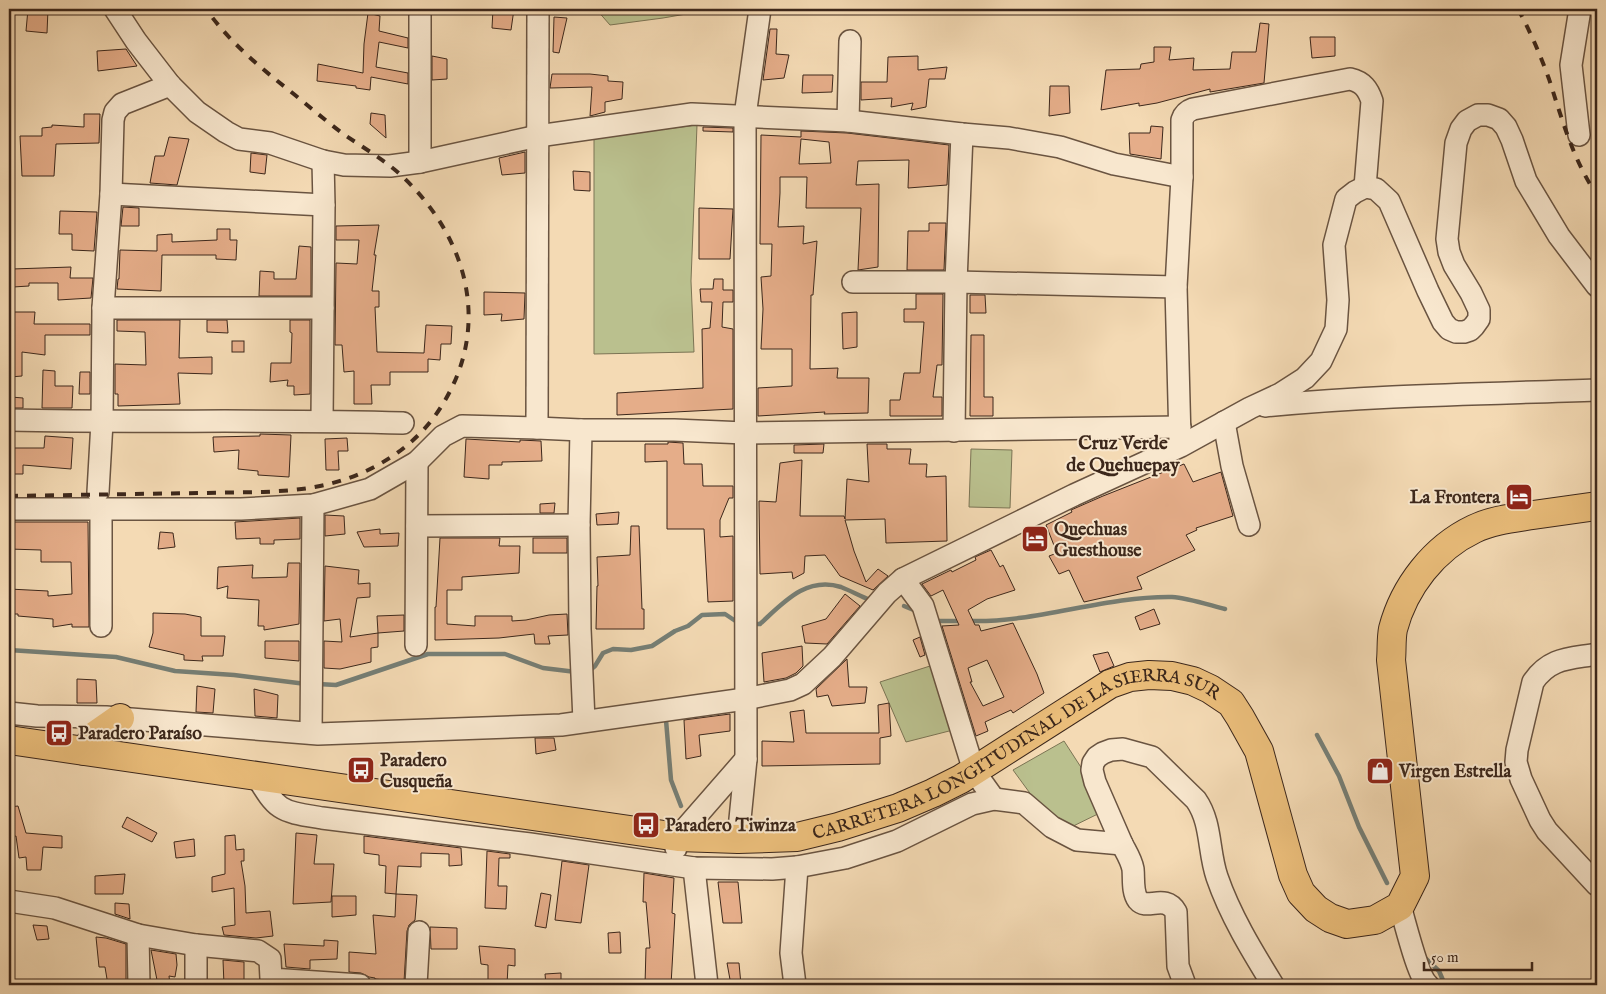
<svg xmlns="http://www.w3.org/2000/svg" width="1606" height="994" viewBox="0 0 1606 994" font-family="'IM FELL English',serif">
<rect width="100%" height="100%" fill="#f4dab4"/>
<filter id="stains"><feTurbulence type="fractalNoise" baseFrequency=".004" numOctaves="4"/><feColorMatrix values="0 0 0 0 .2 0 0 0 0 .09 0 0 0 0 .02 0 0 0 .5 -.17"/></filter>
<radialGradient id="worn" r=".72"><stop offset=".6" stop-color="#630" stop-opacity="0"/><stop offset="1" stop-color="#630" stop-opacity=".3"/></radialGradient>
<g fill="#bac08e" stroke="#7b7454">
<path d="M596,9H715L663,18L610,25Z"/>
<path d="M697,125L691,281L694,352L594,354V138Z"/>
<path d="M971,449L1012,450L1010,508L969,507Z"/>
<path d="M930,666L957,729L906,742L880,682Z"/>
<path d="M1064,741L1108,809L1059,833L1013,770Z"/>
</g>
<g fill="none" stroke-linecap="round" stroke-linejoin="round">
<g stroke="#767f76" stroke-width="4.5">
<path d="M904,606L916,611"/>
<path d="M936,621H961"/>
<path d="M969,621C1038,623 1103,596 1172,597C1188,598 1209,605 1225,609"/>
<path d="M752,624H760C783,603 806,576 841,587C851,591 860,596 870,600"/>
<path d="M9,650L116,657L175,671L234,675L306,684"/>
<path d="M588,672L595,666L603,653L613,649L631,650L652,646L675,631L688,626L702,615L725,614L740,624"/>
<path d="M318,684L336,685L428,654H505L543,668L576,672"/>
<path d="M666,720L671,780L681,806"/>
<path d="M1317,735L1339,776L1359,827L1387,883"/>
<path d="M1424,957L1439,971L1445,985"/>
</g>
</g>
<g fill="#e5ad89" stroke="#3c271b" fill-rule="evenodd">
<path d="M28,9H48L47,33L26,31Z"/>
<path d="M493,9H514L511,30L492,28Z"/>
<path d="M368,13L380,16L379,31L408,38V48L379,42L376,67L408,73V84L371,77L370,90L356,88V86L317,81L318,64L363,73L364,44Z"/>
<path d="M554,17L567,18L559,53L553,52Z"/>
<path d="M1260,23L1269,24L1264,83L1210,92V89L1157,103L1139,106V103L1101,110L1106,70L1140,69L1141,64L1154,62V47H1171L1169,60L1194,58L1193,70L1230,69L1232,52H1256Z"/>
<path d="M770,29H777L776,54L789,55L784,78L763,80Z"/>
<path d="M1310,37H1335V56L1312,58Z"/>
<path d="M126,49L137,66L98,71L97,51Z"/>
<path d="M432,56L447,59V79L432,80Z"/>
<path d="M918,56V70L947,67L945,79H929L926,107L911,110L913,103L891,107L892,98L861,100V82H887L888,57Z"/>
<path d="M552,74H590L608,76V81L623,82L622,99L605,102V112L590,116L592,87L550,88Z"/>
<path d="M803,75H833L832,92L802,93Z"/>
<path d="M1050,86H1069L1070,113L1049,116Z"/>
<path d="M371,113L385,115L386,138L370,124Z"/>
<path d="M84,114H100L99,143L56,144L54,176H22L20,136H42V128L52,127V125L84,127Z"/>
<path d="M1151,126L1163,127L1161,159L1130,154L1129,133H1150Z"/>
<path d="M703,127L733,128V132L703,131Z"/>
<path d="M801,131L847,133L949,145L947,185L908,188L909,160L858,161L856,185L879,184L878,267L858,270L861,208H806L807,177H780V193L778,227L804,226L803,244L817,241L813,295H811L810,369L838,368L837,378H869L868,413L824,414L825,412L758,416V388L792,386V349H761L763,309L761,277L771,276L772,244H760L761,135L801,137ZM801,139L829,142L831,163L799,164Z"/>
<path d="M169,137L189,139L177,185L150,183L155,156H164Z"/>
<path d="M525,152V173L502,175L499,158Z"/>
<path d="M251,153L267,155L265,174L250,172Z"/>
<path d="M573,171L590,172V191L574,190Z"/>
<path d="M123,207L139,208V226H121Z"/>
<path d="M699,208L733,209L730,259H699Z"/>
<path d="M60,211L97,212L94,251L72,250V234H59Z"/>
<path d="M929,223H946L944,270H907L908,231H929Z"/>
<path d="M379,225L374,255H376L372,291H379V307H375L377,352L424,353L426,325L452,326L451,344H441L440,360L428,359V372H390V385H371L372,404H354V371L344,372L342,345H335L336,263L357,264L359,240H336V226Z"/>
<path d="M217,229H230V240H237L236,260L216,259V255H162L161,291L117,289L118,279H119L120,250L157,251V235L172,234V242L217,240Z"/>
<path d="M299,246L311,247V296H259L260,271L274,272V279H296Z"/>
<path d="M71,267L70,278H93L91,298L58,300V283H29V286L13,287L12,269Z"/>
<path d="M714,279H723V290H733V302H723L722,327L733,329V409L617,415V393L703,388L702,329L710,328L712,302H701L700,289H713Z"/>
<path d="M484,292L525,293L524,319L501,321L502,314L484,315Z"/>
<path d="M916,294H943L942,365H937L933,397H942V416H890V400H900L904,373H920L924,322H904V309H916Z"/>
<path d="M970,295H985L986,313H970Z"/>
<path d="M12,312H35L34,324H90V335H45V355L22,352V376L10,377V353L13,324H11Z"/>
<path d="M857,312V347L843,349L842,313Z"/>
<path d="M117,320H180L179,358L212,357V374L178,373L180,404L118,406V394H115V364L146,365L145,332L117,331Z"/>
<path d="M207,320H227L228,333L207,332Z"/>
<path d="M290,320H310V394L294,395V386H287L288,380L270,382L271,363H291L292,333L290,332Z"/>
<path d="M971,335H984V397H993V416H970Z"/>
<rect x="232" y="341" width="12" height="11"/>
<path d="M43,370L55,371V386H73L72,408H42Z"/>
<path d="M80,372H90V394H79Z"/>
<path d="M11,397L23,398V408H11Z"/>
<path d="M260,434L291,435L289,477L258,475V471L238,469L239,450L214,452L213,437L260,436Z"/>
<path d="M45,436L73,438L71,469L23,465V474H11L12,448H44Z"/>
<path d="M347,438L348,451H338L339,470H326L325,439Z"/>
<path d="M466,439L520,442V440L541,441L542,461L502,462V465H489V479L464,477Z"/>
<path d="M668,442L683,443L684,464H702L703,486H733V498H729L720,520V537L733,536V601L708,602L704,529H667V461L645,462V444H668Z"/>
<path d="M824,444L823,453H794V445Z"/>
<path d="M867,444H887V449H911L909,464H927L926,477L946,476L947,541L886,543L885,519L845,520L854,551L866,582L878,569L888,576L873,590L840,576L825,555L805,556L804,573L793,579L792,572L760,574L759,501L776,502L780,463L802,460L800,516H844L845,519L847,479L869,482Z"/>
<path d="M1184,464L1193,482L1221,472L1233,516L1196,528L1197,530L1186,535L1195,550L1137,577L1142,589L1084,602L1069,570L1059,574L1049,556L1057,553L1046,525L1072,512L1071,510L1103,496Z"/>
<path d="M555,503L554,513H540V504Z"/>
<path d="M619,512L618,524L597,525L596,514Z"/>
<path d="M325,515L344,516L345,534L325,536Z"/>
<path d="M300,518V539L274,540V544H260V538L236,539L235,522Z"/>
<path d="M9,522H88L89,627H72V624L53,627V619L18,616V614H9V589L48,591V596L72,594L71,562H41V550L9,549Z"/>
<path d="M631,526H639L642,609H644V629H596L597,586H598L597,557L630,555Z"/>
<path d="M380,529V534L399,533L398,546L364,547L357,532Z"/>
<path d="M160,532L173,533L175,547L158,549Z"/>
<path d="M440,538H500L499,546H520L519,573L462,577V590H447V624L475,626V616H512V621L526,620L549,615L567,614L568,635L548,636L550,644H535L534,634L499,638L435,640V607H436Z"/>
<rect x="533" y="538" width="34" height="15"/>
<path d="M991,550L1000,567L1003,565L1015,590L987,599L968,610L975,625H979L981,631L1013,623L1037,674L1044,693L1013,713L1011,710L985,722L988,731L976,736L942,626L959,625L943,590L931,596L922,584L951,570L952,572L976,560L975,557ZM987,660L1004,697L983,706L970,682H972L968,668Z"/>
<path d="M288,563H300L299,624L264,630V626H258L259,600L227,598L228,586L217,589L218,567L253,565L252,578L287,577Z"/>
<path d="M325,566L359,570L358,584L370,583V597L357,598L350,637L378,633V647L371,648V662L340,669L324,668V641L342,642L340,619L324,621Z"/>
<path d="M845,594L860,606L827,644L805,643L802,626L826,619Z"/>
<path d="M1154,609L1160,624L1140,630L1135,617Z"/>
<path d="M153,613L185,614L201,617V636H225L223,656H202L203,661L184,660V655L149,647L153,633Z"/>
<path d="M404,615V631L378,633L377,616Z"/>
<path d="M920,637L925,655L920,657L913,640Z"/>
<path d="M265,641H299V661L265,658Z"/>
<path d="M802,646L803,666L796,673L786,678L764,682L762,653Z"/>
<path d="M1108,652L1114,666L1100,672L1093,655Z"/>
<path d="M847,659L849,687H867L865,703L832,706L828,695L817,697L816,689Z"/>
<path d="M77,679L96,680L97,703H77Z"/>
<path d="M197,686L215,689L213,713L196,712Z"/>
<path d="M254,689L278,695L277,718L255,716Z"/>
<path d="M889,703L891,736L880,738V764L762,766V741L794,742L790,712L804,710L806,733H879L878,705Z"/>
<path d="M730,714V731L699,735L701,756L686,759L684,720Z"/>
<path d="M535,738H554L556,750L536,754Z"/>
<path d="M18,806L26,833L62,836V848L43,847L41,870H27L26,857L19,858L16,836L9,837V807Z"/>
<path d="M127,817L157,833L152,842L122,827Z"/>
<path d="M296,833L317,835L314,864H334L331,902L293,904Z"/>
<path d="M235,835L236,850L244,849V861H241L245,886L246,913L270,911L273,936L256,938L224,935L222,927L235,925L234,888L212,892V877L225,874V836Z"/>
<path d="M364,836L461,848L462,865L449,866V854L421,853V867L398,866L396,894L385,893L386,866L379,865V855L364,853Z"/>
<path d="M194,839L195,856L176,858L174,842Z"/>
<path d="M487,851L510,854V858H499L498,886H507L506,909L485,908Z"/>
<path d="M562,861L589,865L581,923L555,920Z"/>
<path d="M644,873L674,878L672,913L675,914L671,985H645L646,948H650L646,902H643Z"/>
<path d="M125,874L123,894H95V876Z"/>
<path d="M718,882H738L742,923H723Z"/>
<path d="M541,893L551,895L546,928L535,926Z"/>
<path d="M396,894L417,895L415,920L409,925L407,931L404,982L375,979V978L369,977L361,973L349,972V952L376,954L373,915L395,917Z"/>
<path d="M332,896H356V915L332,917Z"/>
<path d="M115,903L129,904L130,919L115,914Z"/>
<path d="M33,925L47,926L49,939L37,940Z"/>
<path d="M430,927L457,928V949H431Z"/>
<path d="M620,932L621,953H609L608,933Z"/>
<path d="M96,937L106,938L126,944V985H108L105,967H99Z"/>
<path d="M324,940L338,941L337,959L310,960V969L286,967L284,944L324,946Z"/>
<path d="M479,946L515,949V966L508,965L507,985H488V965L481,964Z"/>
<path d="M151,950L176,954L177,965L175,977L169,976L170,985H158Z"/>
<path d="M223,960L244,962V985H224Z"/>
<path d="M727,963H739L741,985H731Z"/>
<path d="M561,973V985H546L545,974Z"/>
</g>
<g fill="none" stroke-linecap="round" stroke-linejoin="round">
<g stroke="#6a5441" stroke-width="24">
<g id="minor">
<path d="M115,9L136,41L170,85L197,112L226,132L239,139L270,143L323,161L344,165L390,166L420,162L538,136L692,114L848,121L962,134L1009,138L1060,147L1114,164L1182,177"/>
<path d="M420,9V162"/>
<path d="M848,121L850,41"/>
<path d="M1579,135L1571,65L1580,9"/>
<path d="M111,194L324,205"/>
<path d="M853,282H956L1176,287"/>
<path d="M103,308H323"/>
<path d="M1265,406C1376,395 1487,394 1597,390"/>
<path d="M9,420C140,423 272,419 403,423"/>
<path d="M322,420L324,205L323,161"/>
<path d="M1224,422L1232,466L1249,525"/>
<path d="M537,428L538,9"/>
<path d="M581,430L579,525L580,629L584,721"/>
<path d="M954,431L956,282L962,134"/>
<path d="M1180,440L1176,287L1182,177V120C1184,114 1187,111 1193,109L1350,79C1363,82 1368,89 1372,101L1365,187"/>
<path d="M98,492L102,422L103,308L111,194L113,120L115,112L122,104L170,85"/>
<path d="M9,509H241L313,505L370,489L417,462L443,436L462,426L537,428L581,430H674L745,433L1180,427"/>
<path d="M101,509V626"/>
<path d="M417,526L579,525"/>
<path d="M903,579L923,606L974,771L994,799"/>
<path d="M416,645L417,462"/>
<path d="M1597,654C1570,659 1550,657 1533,682L1517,750L1516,762L1521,779L1540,820L1547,831L1597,885"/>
<path d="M9,713L37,716L106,717L318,734L561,725L745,699L790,690L803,684L832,657L887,593L903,579L1074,495L1181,446L1250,408L1280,394L1305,378L1321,361L1336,329L1338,300L1334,245L1346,199L1355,192L1365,187L1376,189L1389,201L1428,291L1443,322L1449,329L1456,332H1464L1470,330L1474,326L1479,319V310L1471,293L1454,265L1449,252L1447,239L1456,143L1461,129L1467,121L1478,115H1488L1499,119L1506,127L1512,140L1526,181L1559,236L1597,286"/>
<path d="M311,733L313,505"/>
<path d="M256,775C278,812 280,811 322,818L530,844L694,868L772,869L797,867L845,858L897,841L972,804L994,799L1024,803L1052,827L1077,840L1122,844L1095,782L1092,770L1093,763L1097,757L1103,753L1111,750L1123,749L1152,757L1196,800C1212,823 1208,851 1217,877C1230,915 1252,951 1273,985"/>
<path d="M738,839L746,759L745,116L760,9"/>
<path d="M1122,844C1126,852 1131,859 1133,869C1134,878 1132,892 1138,900C1147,911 1165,893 1176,912L1178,966L1185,985"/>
<path d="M676,848L678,837L746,759"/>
<path d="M694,868L707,985"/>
<path d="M9,901L55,908L138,935L196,945L258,951L270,959L271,979L360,985"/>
<path d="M1400,906C1405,922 1418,977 1428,985"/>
<path d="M138,935L139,985"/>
<path d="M196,945V985"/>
<path d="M416,985L419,932"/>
<path d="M795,985L791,953L797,867"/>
</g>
</g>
<g stroke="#3c271b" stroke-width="30">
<g id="highway">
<path id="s1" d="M9,740L678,837L738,839L797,837L838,827L898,808L933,793L961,779L1110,684L1130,677L1149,675L1172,676L1193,681L1210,689L1231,703L1240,717L1259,751L1293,875L1301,893L1316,909L1330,918L1347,924L1375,920L1400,906L1415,876L1391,660C1392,650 1391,639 1393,629C1404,587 1434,548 1474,529C1492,520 1514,518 1533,515C1555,512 1576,509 1597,506"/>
<path d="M84,751L97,734L120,718"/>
</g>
</g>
<use href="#minor" stroke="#f8e7ce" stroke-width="21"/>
<use href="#highway" stroke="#eabd7a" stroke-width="28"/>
<g stroke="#3c271b" stroke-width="4" stroke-dasharray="9 9" stroke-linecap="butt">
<path d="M1518,9C1530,31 1540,54 1549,79C1562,119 1573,160 1597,195"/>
<path d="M9,496L263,492C282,491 301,490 320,486C370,476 418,447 444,402C491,324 467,238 403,177C385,160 362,147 342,133C326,121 311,108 295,95C262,69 230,43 206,9"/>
</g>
</g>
<defs>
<g id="hotel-square" transform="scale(1.4375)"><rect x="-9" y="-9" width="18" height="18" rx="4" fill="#8f2418" stroke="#f8e7ce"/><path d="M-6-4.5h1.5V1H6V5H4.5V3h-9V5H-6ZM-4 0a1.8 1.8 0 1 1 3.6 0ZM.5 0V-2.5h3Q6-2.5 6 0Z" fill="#fff"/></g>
<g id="bus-square" transform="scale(1.4375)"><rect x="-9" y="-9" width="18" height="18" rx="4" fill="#8f2418" stroke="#f8e7ce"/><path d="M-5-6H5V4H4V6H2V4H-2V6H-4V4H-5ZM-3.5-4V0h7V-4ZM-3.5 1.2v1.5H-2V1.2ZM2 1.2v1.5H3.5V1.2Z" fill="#fff"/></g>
<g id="shop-square" transform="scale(1.4375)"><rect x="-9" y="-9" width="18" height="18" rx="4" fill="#8f2418" stroke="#f8e7ce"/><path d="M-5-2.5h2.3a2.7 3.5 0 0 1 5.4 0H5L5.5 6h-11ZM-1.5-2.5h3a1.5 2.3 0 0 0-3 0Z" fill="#fff"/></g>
</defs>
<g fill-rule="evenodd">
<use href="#hotel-square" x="1519" y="497"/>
<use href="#hotel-square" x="1035" y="539"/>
<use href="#bus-square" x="59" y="733"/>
<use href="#bus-square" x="361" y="770"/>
<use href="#shop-square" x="1380" y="771"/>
<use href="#bus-square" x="646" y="825"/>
</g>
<g text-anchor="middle" stroke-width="4" stroke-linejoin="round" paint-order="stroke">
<g font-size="18" font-weight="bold" fill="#3c271b" stroke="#f8e7ce" text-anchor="start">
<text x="1500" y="503" text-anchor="end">La Frontera</text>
<text x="1054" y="535">Quechuas<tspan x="1054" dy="21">Guesthouse</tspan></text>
<text x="78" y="739">Paradero Paraíso</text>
<text x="380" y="766">Paradero<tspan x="380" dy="21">Cusqueña</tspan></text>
<text x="1399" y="777">Virgen Estrella</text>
<text x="665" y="831">Paradero Tiwinza</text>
</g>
<g font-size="18" fill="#3c271b" stroke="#f8e7ce">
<text dy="6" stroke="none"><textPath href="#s1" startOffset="1036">CARRETERA LONGITUDINAL DE LA SIERRA SUR</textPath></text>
</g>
<g font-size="19" font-weight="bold" fill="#3c271b" stroke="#f8e7ce">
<text x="1123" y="449">Cruz Verde<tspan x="1123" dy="22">de Quehuepay</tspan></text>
</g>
</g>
<rect width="1606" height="994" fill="none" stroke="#f4dab4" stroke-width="30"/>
<rect x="10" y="10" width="1586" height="974" fill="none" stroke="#3c271b" stroke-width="2.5"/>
<rect x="15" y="15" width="1576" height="964" fill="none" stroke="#3c271b"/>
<path d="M1424 962v8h108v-8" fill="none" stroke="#3c271b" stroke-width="2.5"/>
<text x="1431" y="962" font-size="15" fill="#3c271b" stroke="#f8e7ce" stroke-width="4" paint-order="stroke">50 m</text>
<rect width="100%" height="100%" filter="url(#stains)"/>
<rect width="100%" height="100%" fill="url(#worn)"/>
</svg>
